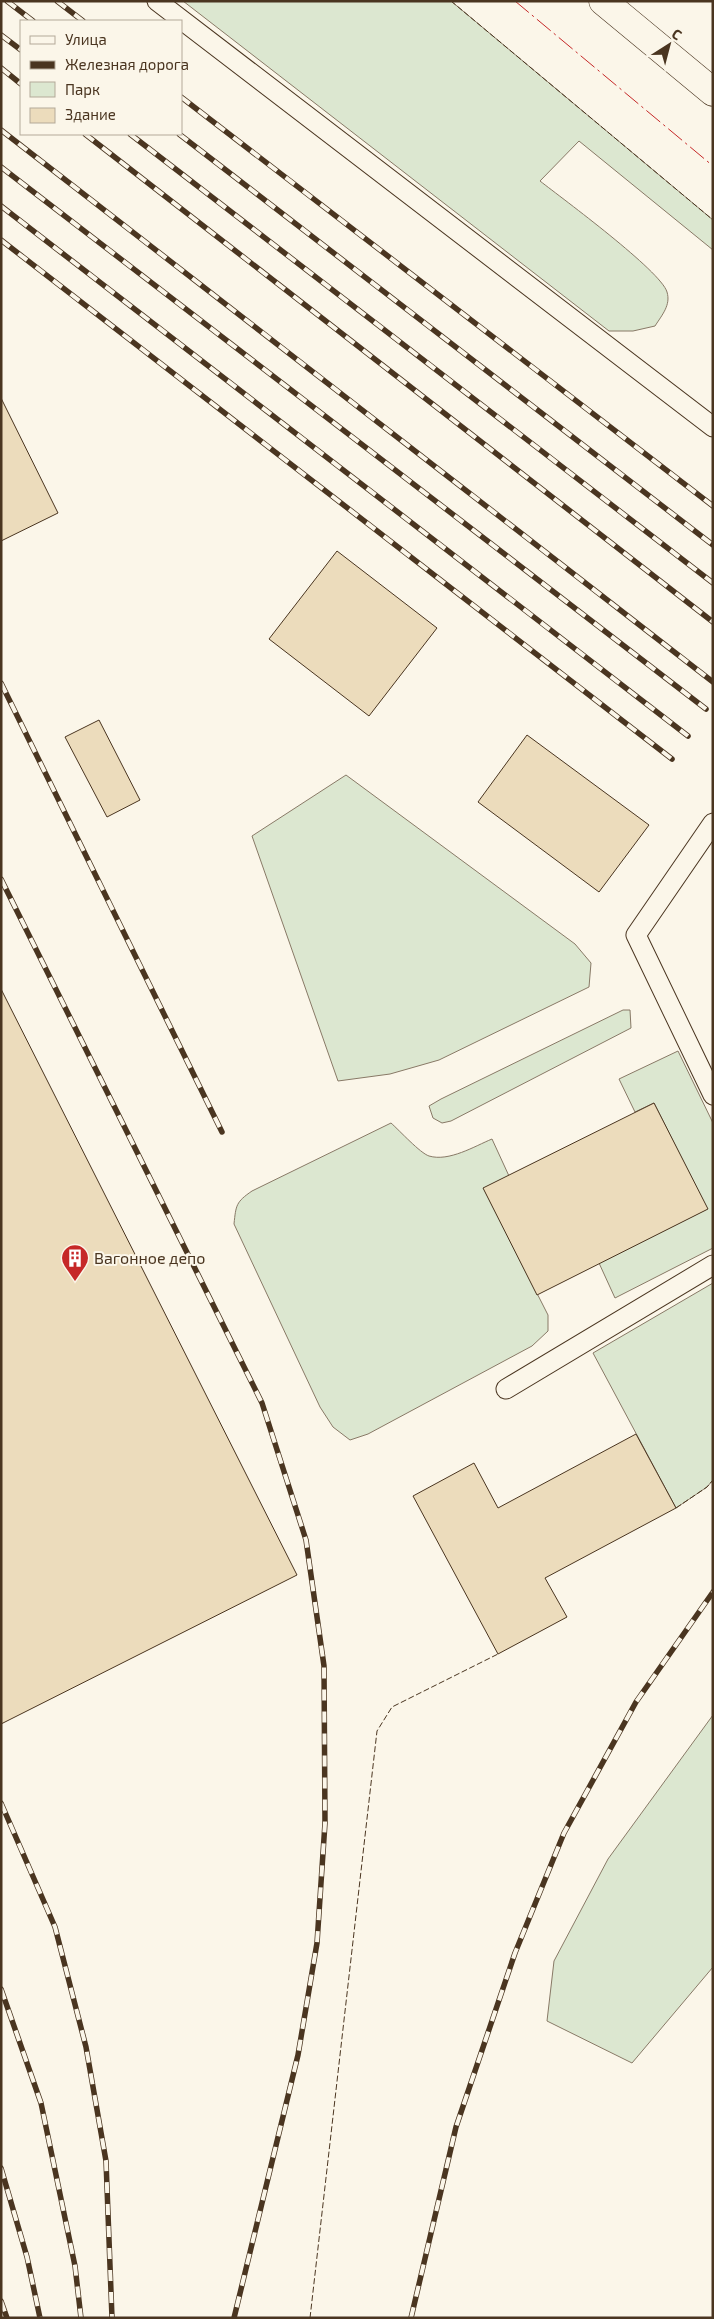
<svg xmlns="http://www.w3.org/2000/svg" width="714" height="2319" viewBox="0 0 714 2319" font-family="'Exo 2',sans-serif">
<rect width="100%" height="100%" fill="#fbf6e9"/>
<g fill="#dce7d0" stroke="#887966">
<path d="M183,1H451L713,220V250L579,141L540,181C563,199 661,271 667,292C671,305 662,315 655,326L633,331H609Z"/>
<path d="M346,775L575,944L591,963L589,987L439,1060L390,1074L338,1081L252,836Z"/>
<path d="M623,1010H630L631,1028L451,1121L442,1123L433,1118L429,1106L441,1099Z"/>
<path d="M678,1051L713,1123V1248L615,1298L599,1263L707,1209L654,1103L635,1112L619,1079Z"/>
<path d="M391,1123C400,1131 420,1153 429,1156C449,1162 475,1146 492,1139L509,1176L484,1189L548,1315V1331L532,1346L368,1434L350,1440L333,1427L320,1407L234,1224C236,1205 236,1202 252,1191Z"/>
<path d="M713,1283V1480L707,1487L676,1508L593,1353Z"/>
<path d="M713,1715V1967L632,2063L547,2021L554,1961L608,1859Z"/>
</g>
<g fill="#ecdcbc" stroke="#4a3520">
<path d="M1,398L58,513L1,541Z"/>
<path d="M337,551L437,628L369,716L269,639Z"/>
<path d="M99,720L140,800L107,817L65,737Z"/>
<path d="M527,735L649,825L599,892L478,802Z"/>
<path d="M1,989L297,1575L1,1724Z"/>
<path d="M654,1103L708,1209L537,1295L483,1188Z"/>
<path d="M636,1434L676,1508L545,1578L567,1617L498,1654L413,1496L474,1463L498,1508Z"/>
</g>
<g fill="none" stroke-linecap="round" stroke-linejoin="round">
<g stroke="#4a3520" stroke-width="21">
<g id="lane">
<path d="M157,1L713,427"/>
<path d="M713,823L636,935L713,1095"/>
<path d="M506,1389L713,1265"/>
</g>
</g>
<g stroke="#4a3520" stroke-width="29">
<path id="secondary" d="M603,1L713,92"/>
</g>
<use href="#lane" stroke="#fbf6e9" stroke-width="19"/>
<use href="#secondary" stroke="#fbf6e9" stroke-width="28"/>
<g stroke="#4a3520" stroke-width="5.5">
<g id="rail">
<path d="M7,1L33,21"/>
<path d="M57,1L83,21"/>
<path d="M1,35L21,50"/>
<path d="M1,68L21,84"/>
<path d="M181,97L713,506"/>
<path d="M1,130L713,682"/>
<path d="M85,134L713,622"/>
<path d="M130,134L713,583"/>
<path d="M179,134L713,545"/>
<path d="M1,167L706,709"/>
<path d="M1,206L688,736"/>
<path d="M1,240L672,759"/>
<path d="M1,683L222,1132"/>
<path d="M1,879L262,1403L306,1540L324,1666L325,1823L317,1943L298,2055L234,2318"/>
<path d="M1,1803L55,1927L86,2047L106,2161L112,2318"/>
<path d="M1,1989L41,2103L75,2266L81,2318"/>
<path d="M1,2168L27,2257L40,2318"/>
<path d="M1,2301L7,2318"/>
<path d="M411,2318L456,2127L515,1953L564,1833L636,1702L713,1592"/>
</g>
</g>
<use href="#rail" stroke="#fbf6e9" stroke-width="4" stroke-dasharray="11" stroke-linecap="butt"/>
<g stroke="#4a3520" stroke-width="1" stroke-dasharray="6 2.5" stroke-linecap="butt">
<path d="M451,1L713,220"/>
<path d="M676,1508L707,1487L713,1480"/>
<path d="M310,2318L377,1731L392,1707L498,1654"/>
</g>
<path stroke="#c62828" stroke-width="1" stroke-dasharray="18 4 2.5 4" stroke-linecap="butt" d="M515,1L713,166"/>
</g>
<defs>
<g id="building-pin" transform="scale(1.4375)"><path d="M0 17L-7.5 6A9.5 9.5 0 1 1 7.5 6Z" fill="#c62828" stroke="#fbf6e9"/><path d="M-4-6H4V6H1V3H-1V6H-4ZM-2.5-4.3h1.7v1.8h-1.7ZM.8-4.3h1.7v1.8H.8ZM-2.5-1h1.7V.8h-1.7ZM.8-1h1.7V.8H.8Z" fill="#fff"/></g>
</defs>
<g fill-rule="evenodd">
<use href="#building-pin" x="75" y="1258"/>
</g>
<g text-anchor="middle" stroke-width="4" stroke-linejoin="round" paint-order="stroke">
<g font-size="16" fill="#4a3520" stroke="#fbf6e9" text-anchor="start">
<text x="94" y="1264">Вагонное депо</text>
</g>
</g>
<rect width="714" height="2319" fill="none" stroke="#4a3520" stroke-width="5"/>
<rect x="20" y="20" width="162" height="115" fill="#fbf6e9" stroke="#b4a999"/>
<rect x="30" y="36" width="25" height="8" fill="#fbf6e9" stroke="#b4a999"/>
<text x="65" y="45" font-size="15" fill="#4a3520">Улица</text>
<rect x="30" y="61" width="25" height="8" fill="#4a3520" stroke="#b4a999"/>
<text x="65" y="70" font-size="15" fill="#4a3520">Железная дорога</text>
<rect x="30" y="82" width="25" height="15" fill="#dce7d0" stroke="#b4a999"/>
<text x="65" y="95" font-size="15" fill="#4a3520">Парк</text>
<rect x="30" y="108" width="25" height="15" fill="#ecdcbc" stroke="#b4a999"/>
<text x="65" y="120" font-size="15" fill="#4a3520">Здание</text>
<g transform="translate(669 45) rotate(36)" stroke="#fbf6e9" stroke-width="4" paint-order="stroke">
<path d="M0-4L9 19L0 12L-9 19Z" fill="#4a3520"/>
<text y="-8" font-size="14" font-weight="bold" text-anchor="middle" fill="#4a3520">С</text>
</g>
</svg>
